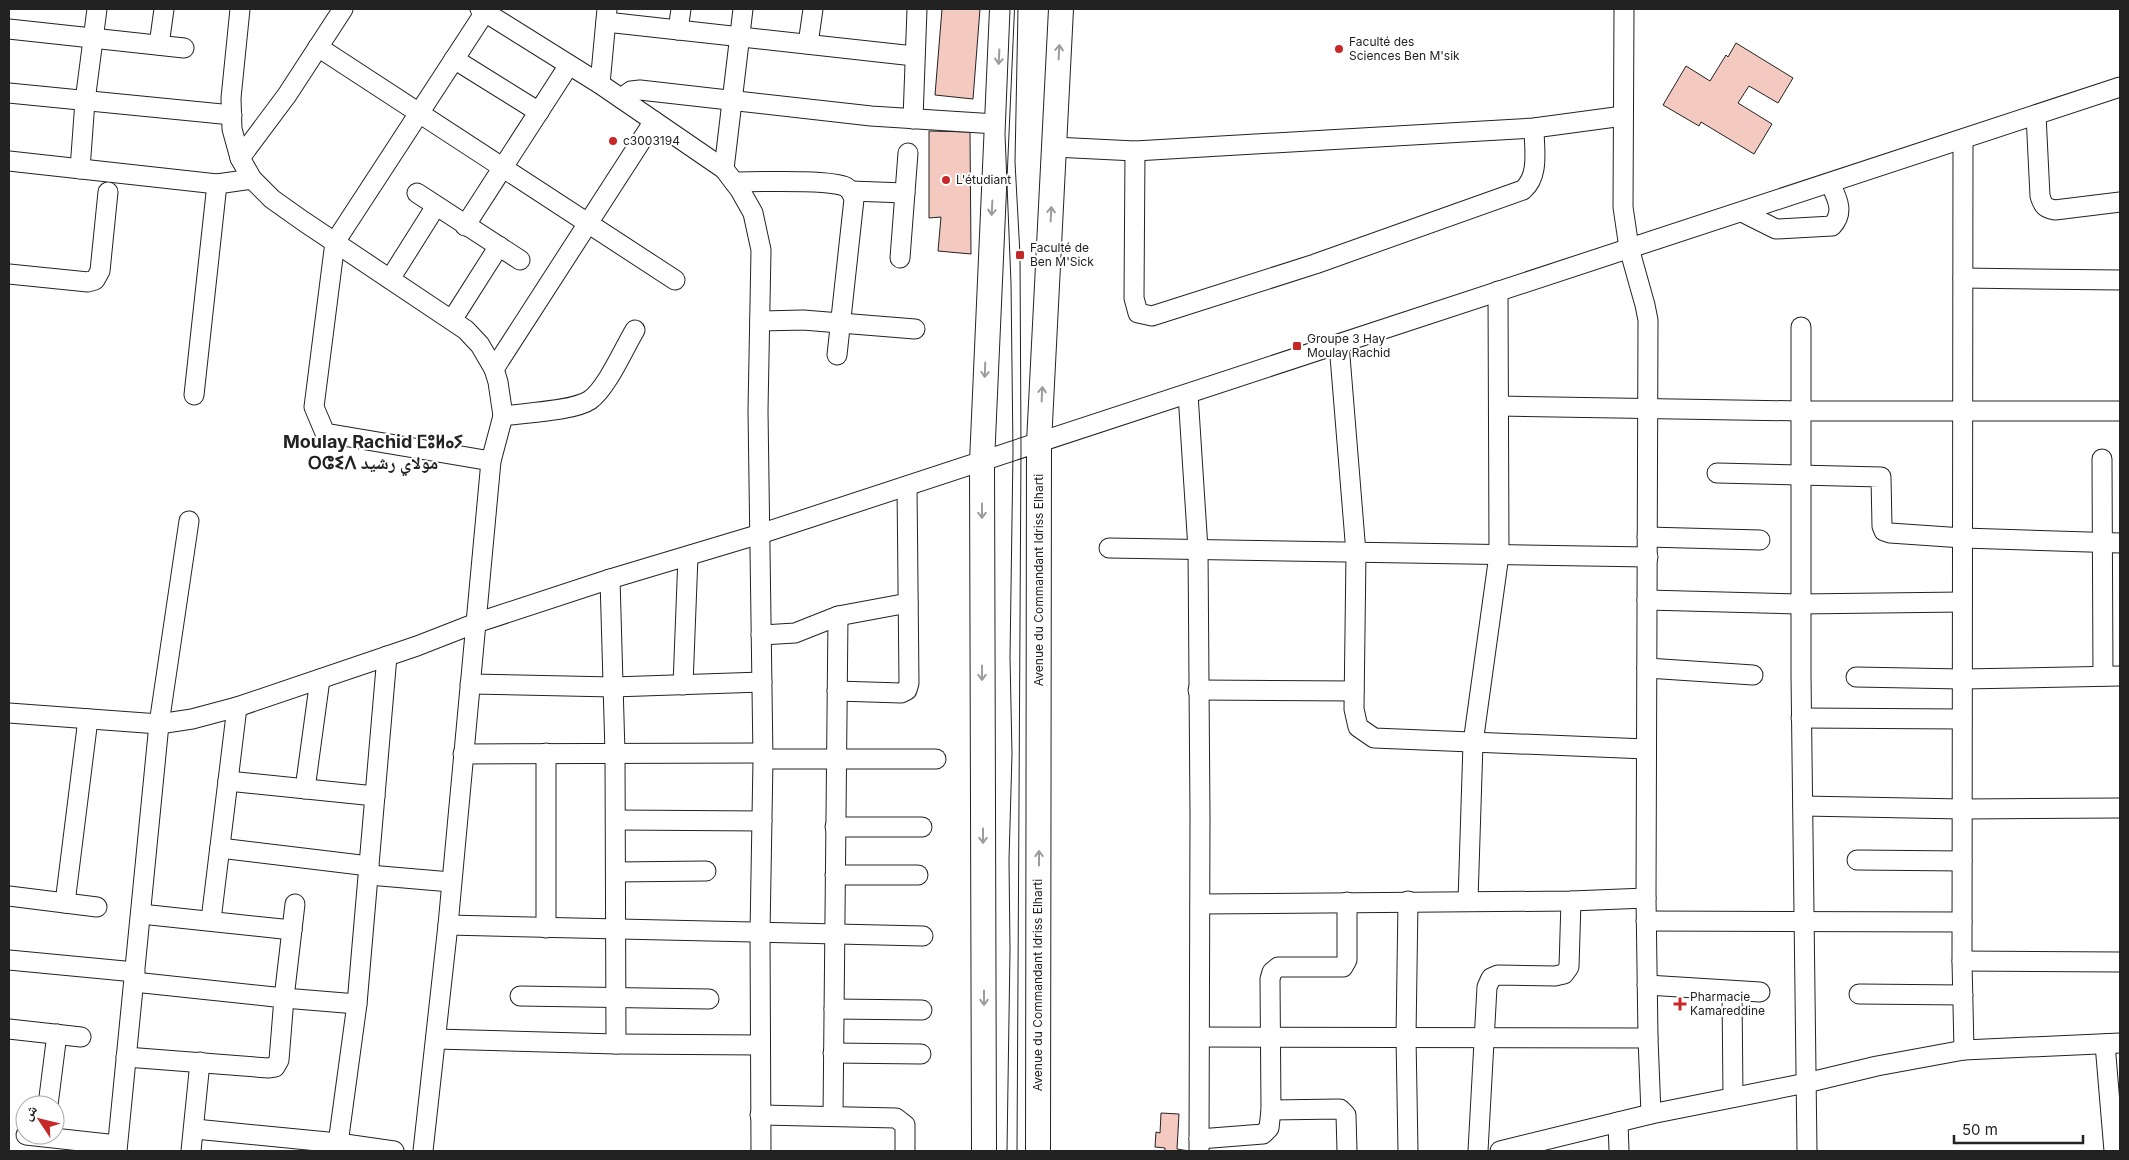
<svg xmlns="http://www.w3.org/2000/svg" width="2129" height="1160" viewBox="0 0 2129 1160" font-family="Inter,'Noto Naskh Arabic','Noto Sans Tifinagh',sans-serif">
<rect width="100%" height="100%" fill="#fff"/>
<g fill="#f3c9c0" stroke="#222">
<path d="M942,9H980L973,99L935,95Z"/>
<path d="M1736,43L1793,78L1778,103L1749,86L1738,103L1772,124L1754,154L1701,122L1699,126L1663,105L1686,66L1710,81L1726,55L1728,57Z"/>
<path d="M929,131L970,132L971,254L938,251L941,217L929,218Z"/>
<path d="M1161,1113L1179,1114L1177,1149L1189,1151H1165V1148L1155,1147L1156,1132L1160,1133Z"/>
</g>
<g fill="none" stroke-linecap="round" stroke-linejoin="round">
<g stroke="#222" stroke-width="21">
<g id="minor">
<path d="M240,9L231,98L232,129L240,158L252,179L272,199L303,221L466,330L480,345L494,369L498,382L503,416L491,461L448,925L423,1151"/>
<path d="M480,9L600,84L724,169L740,190L753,213L761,250L758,411L763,759L760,933L761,1151"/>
<path d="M1624,9L1623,207L1629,248L1645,305L1648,320L1646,898L1648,1038L1651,1114"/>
<path d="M485,12L335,242L314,407L325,433L491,461"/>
<path d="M606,22L914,56"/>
<path d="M9,29L184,48"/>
<path d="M678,30L681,9"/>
<path d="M808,44L813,9"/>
<path d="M159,45L164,9"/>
<path d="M318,47L675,280"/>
<path d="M454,59L539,112"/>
<path d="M600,84L607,9"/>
<path d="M9,93L232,115"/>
<path d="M621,98L631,91L640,90L871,116L996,124"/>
<path d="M2036,115L2040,196C2043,206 2045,208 2055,210L2120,202"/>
<path d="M913,119L917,9"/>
<path d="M1963,139L1962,961L1964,1050"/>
<path d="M1054,147L1135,151L1534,128L1623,116"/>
<path d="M1135,151L1134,298L1138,313L1152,316L1315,264L1523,190C1540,175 1534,149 1534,128"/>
<path d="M240,158L287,95L343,9"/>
<path d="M9,161L217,184L252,179"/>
<path d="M80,169L85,101L97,9"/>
<path d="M724,169L743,9"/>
<path d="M734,182C755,182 831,179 846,187C851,190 852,194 854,199L837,355"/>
<path d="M851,191L905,193"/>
<path d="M417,193L520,260"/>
<path d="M1742,212L1776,229L1832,226C1845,212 1837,198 1830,183"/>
<path d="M465,226L569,65"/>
<path d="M900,258L908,153"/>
<path d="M9,274L88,282L95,280L100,271L108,192"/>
<path d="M1963,278L2120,280"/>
<path d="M390,279L436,206"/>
<path d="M452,320L499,246"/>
<path d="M760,321L803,320L915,329"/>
<path d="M1801,327V675L1807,1151"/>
<path d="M1339,344L1356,553L1354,709L1358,727L1374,738L1646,749"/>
<path d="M494,369L654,121"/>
<path d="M1188,394L1198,549L1200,816L1199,1151"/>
<path d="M194,395L217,184"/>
<path d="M1499,406L1801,411H2120"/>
<path d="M503,416C524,413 574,411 590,400C607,388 624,348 635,330"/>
<path d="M2102,459L2103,676"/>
<path d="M1717,473L1881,477L1882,526L1884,531L1890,533L1963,538L2120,543"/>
<path d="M1647,537L1760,540"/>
<path d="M1109,548L1648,557"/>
<path d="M610,579L615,753L616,1044"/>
<path d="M1647,600L1800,604L1962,602"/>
<path d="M761,635L795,633L838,616L908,603"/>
<path d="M1647,668L1753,675"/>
<path d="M1856,677L1962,679L2120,676"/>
<path d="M470,684L613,687L762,682"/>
<path d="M683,685L688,556"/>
<path d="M1198,690L1354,691"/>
<path d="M837,691L901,693L907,690L909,683L907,486"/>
<path d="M9,713L159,724L192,719L237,707L417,646L476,623L610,579L760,534L2120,87"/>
<path d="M1801,718L1962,719"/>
<path d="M463,754L763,753"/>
<path d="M763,759H936"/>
<path d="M228,781L375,796"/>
<path d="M305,789L320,679"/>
<path d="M1803,806L1962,809L2120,808"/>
<path d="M616,820L762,821"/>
<path d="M835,827H922"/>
<path d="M220,848L369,866"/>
<path d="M1857,860L1962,861"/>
<path d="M616,872L706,871"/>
<path d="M369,875L451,882"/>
<path d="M835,875H918"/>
<path d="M9,896L97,907"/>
<path d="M1468,901L1473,743L1499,555L1498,291"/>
<path d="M65,903L88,719"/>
<path d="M295,904L284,998L357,1004"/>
<path d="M1200,904L1571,901L1646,898"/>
<path d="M141,914L292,930"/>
<path d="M211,920L237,707"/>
<path d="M1646,921L1962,922"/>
<path d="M448,925L923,936"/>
<path d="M546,928V753"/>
<path d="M9,960L135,972"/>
<path d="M1962,961L2120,962"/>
<path d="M1647,985L1760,992"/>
<path d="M1732,991L1733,1097"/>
<path d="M1859,994L1963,995"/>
<path d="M520,996L709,999"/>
<path d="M834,1009L922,1010"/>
<path d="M9,1029L81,1037"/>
<path d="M1200,1037L1648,1038"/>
<path d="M436,1039L616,1044L760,1045"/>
<path d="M2105,1044L2114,1151"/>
<path d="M833,1053L921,1054"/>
<path d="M126,1057L268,1068L275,1067L279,1060L284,998L134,982"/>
<path d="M48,1105L57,1034"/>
<path d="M1271,1110L1340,1109L1346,1115L1347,1151"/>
<path d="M760,1115L896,1118L905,1125V1151"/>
<path d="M833,1116L838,616"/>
<path d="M1618,1122L1619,1151"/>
<path d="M195,1129L338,1143L394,1151"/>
<path d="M26,1135L117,1145"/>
<path d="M1199,1139L1263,1134L1269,1128L1271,1110L1270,979L1272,972L1278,967H1343L1347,960V902"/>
<path d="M117,1151L159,724L189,521"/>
<path d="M191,1151L200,1062"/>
<path d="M337,1151L357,1004L387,656"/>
<path d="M1408,1151L1406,1037L1408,901"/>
<path d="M1478,1151L1487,987L1491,978L1498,975L1555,976L1564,974L1569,967L1571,901"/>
<path d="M1500,1151L1651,1114L1806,1083L1877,1066L1964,1050L2120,1043"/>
</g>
</g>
<g stroke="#222" stroke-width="26">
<g id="major">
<path d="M984,1151L982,462L1002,9"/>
<path d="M1038,1151L1039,443L1061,9"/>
</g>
</g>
<use href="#minor" stroke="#fff" stroke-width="19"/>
<use href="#major" stroke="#fff" stroke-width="24"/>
<g stroke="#222" stroke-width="1">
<path d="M1007,1151L1010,950L1009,860L1012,754L1010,657L1013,451L1011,283L1005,134L1010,9"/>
<path d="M1017,1151L1021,449L1020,255L1015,162L1018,9"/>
</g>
</g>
<defs><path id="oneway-shaft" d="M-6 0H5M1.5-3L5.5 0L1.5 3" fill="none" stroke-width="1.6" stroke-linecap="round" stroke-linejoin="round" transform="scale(1.25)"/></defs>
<g stroke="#9c9c9c">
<use href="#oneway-shaft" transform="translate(1059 52) rotate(-87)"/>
<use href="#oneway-shaft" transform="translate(999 57) rotate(93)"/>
<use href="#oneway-shaft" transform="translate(992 208) rotate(93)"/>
<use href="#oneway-shaft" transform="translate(1051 214) rotate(-87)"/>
<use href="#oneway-shaft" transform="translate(985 370) rotate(92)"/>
<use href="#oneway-shaft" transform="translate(1042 394) rotate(-87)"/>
<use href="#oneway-shaft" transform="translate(982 511) rotate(90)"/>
<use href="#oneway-shaft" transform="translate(982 673) rotate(90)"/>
<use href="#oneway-shaft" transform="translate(983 836) rotate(90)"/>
<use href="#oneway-shaft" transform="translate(1039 858) rotate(-90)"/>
<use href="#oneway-shaft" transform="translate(984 998) rotate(90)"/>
</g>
<g fill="#c62828" stroke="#fff" stroke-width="2">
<circle cx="1339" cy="49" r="5"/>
<circle cx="613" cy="141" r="5"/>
<circle cx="946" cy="180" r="5"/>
<rect x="1015" y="250" width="10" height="10" rx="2.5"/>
<rect x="1292" y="341" width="10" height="10" rx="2.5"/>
<path d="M1677.5 996.5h5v5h5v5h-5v5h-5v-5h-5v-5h5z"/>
</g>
<g text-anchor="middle" stroke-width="4" stroke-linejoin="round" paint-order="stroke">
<g font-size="12" fill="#222" stroke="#fff" text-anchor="start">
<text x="1349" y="46">Faculté des<tspan x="1349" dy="14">Sciences Ben M'sik</tspan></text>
<text x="623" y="145">c3003194</text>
<text x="956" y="184">L'étudiant</text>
<text x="1030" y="252">Faculté de<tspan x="1030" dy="14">Ben M'Sick</tspan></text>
<text x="1307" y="343">Groupe 3 Hay<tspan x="1307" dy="14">Moulay Rachid</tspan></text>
<text x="1690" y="1001">Pharmacie<tspan x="1690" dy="14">Kamareddine</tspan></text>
</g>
<g font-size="12" fill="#222" stroke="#fff">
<text transform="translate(1039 580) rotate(-90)" y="4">Avenue du Commandant Idriss Elharti</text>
<text transform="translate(1038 985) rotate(-90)" y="4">Avenue du Commandant Idriss Elharti</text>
</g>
<g font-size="18" font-weight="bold" fill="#222" stroke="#fff">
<text x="373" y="448">Moulay Rachid ⵎⵓⵍⴰⵢ<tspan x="373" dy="21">ⵔⵛⵉⴷ مولاي رشيد</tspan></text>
</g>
</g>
<rect width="2129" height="1160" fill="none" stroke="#222222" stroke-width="20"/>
<g transform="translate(40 1120) rotate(305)"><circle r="24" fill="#ffffff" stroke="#a7a7a7"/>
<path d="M0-4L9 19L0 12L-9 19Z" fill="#c62828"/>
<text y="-8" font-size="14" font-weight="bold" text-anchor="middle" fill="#222222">ش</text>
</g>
<path d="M1954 1135v8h129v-8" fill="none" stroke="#222222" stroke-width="2.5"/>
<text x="1962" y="1135" font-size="15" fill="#222222" stroke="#ffffff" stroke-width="4" paint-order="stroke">50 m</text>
</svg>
